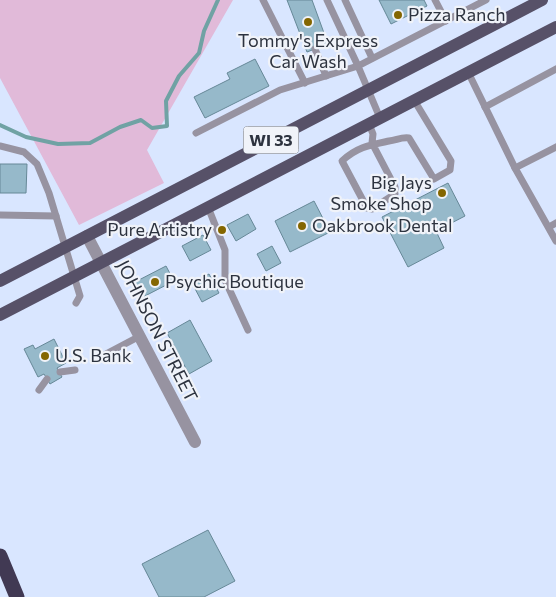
<svg xmlns="http://www.w3.org/2000/svg" width="556" height="597" viewBox="0 0 556 597" font-family="Commissioner,sans-serif">
<rect width="100%" height="100%" fill="#d9e6ff"/>
<path fill="#e1bad9" d="M0,0H233L147,150L164,183L79,225L0,78Z"/>
<g fill="none" stroke-linecap="round" stroke-linejoin="round">
<path stroke="#70a2a4" stroke-width="4" d="M0,125L26,137L58,144L90,143L120,127L141,120L152,128L167,126L166,101L179,76L199,53L204,31L218,0"/>
</g>
<g fill="#96b9ca" stroke="#668897">
<path d="M287,0H312L328,44L307,52Z"/>
<path d="M379,0H424L427,6L391,24Z"/>
<path d="M255,59L269,86L205,118L194,97L230,79L227,73Z"/>
<path d="M0,164H27L26,193H0Z"/>
<path d="M448,183L465,216L436,231L444,248L408,267L382,217Z"/>
<path d="M314,201L330,232L290,252L275,221Z"/>
<path d="M248,214L256,229L236,241L227,225Z"/>
<path d="M203,235L211,250L190,261L182,246Z"/>
<path d="M272,246L281,263L266,271L257,254Z"/>
<path d="M166,266L174,281L143,297L135,282Z"/>
<path d="M209,274L219,293L202,302L192,283Z"/>
<path d="M190,320L212,361L189,374L167,333Z"/>
<path d="M54,339L66,363L57,368L62,377L50,384L44,374L38,377L24,349L33,345L35,349Z"/>
<path d="M208,530L235,581L204,597H159L142,564Z"/>
</g>
<g fill="none" stroke-linecap="round" stroke-linejoin="round">
<g stroke="#9793a1" stroke-width="7">
<path d="M263,0L305,83"/>
<path d="M345,0L372,58"/>
<path d="M435,0L446,21"/>
<path d="M315,49L326,76"/>
<path d="M468,72L515,168L556,241"/>
<path d="M485,107L556,69"/>
<path d="M380,118L358,66L486,0"/>
<path d="M369,124L373,134L372,143L395,187V194L372,209L367,208L342,161C357,147 370,145 389,141C397,140 401,137 409,138L434,179L450,170L451,161L414,100"/>
<path d="M196,133L280,90L358,66L327,0"/>
<path d="M0,146L24,152L37,164L49,193L80,296L76,303"/>
<path d="M515,168L556,147"/>
<path d="M208,207L225,250V280L248,330"/>
<path d="M0,215L56,216"/>
<path d="M549,227L556,223"/>
<path d="M104,355L140,336"/>
<path d="M60,372L75,370"/>
<path d="M39,390L47,379"/>
</g>
<path stroke="#9793a1" stroke-width="12" d="M87,236L195,442"/>
<g stroke="#575168" stroke-width="12">
<path d="M0,281L542,0"/>
<path d="M0,315L556,27"/>
</g>
<path stroke="#413953" stroke-width="15" d="M0,556L17,597"/>
</g>
<g fill="#846600" stroke="#f0f3f9" stroke-width="2">
<circle cx="398" cy="15" r="5"/>
<circle cx="308" cy="22" r="5"/>
<circle cx="442" cy="193" r="5"/>
<circle cx="302" cy="226" r="5"/>
<circle cx="222" cy="230" r="5"/>
<circle cx="155" cy="282" r="5"/>
<circle cx="45" cy="356" r="5"/>
</g>
<g text-anchor="middle" stroke-width="4.5" stroke-linejoin="round" paint-order="stroke">
<rect fill="#f0f3f9" stroke="#686d77" stroke-width="1" x="243.5" y="126.5" width="55" height="27" rx="4"/>
<g font-size="16" font-weight="bold" fill="#2d333f">
<text x="271" y="146">WI 33</text>
</g>
<g font-size="18" fill="#2d333f" stroke="#f0f3f9" text-anchor="start">
<text x="408" y="21">Pizza Ranch</text>
<text x="308" y="47" text-anchor="middle">Tommy's Express<tspan x="308" dy="21">Car Wash</tspan></text>
<text x="432" y="189" text-anchor="end">Big Jays<tspan x="432" dy="21">Smoke Shop</tspan></text>
<text x="312" y="232">Oakbrook Dental</text>
<text x="212" y="236" text-anchor="end">Pure Artistry</text>
<text x="165" y="288">Psychic Boutique</text>
<text x="55" y="362">U.S. Bank</text>
</g>
<g font-size="18" fill="#2d333f" stroke="#f0f3f9">
<text transform="translate(157 331) rotate(63)" y="6">JOHNSON STREET</text>
</g>
</g>
</svg>
